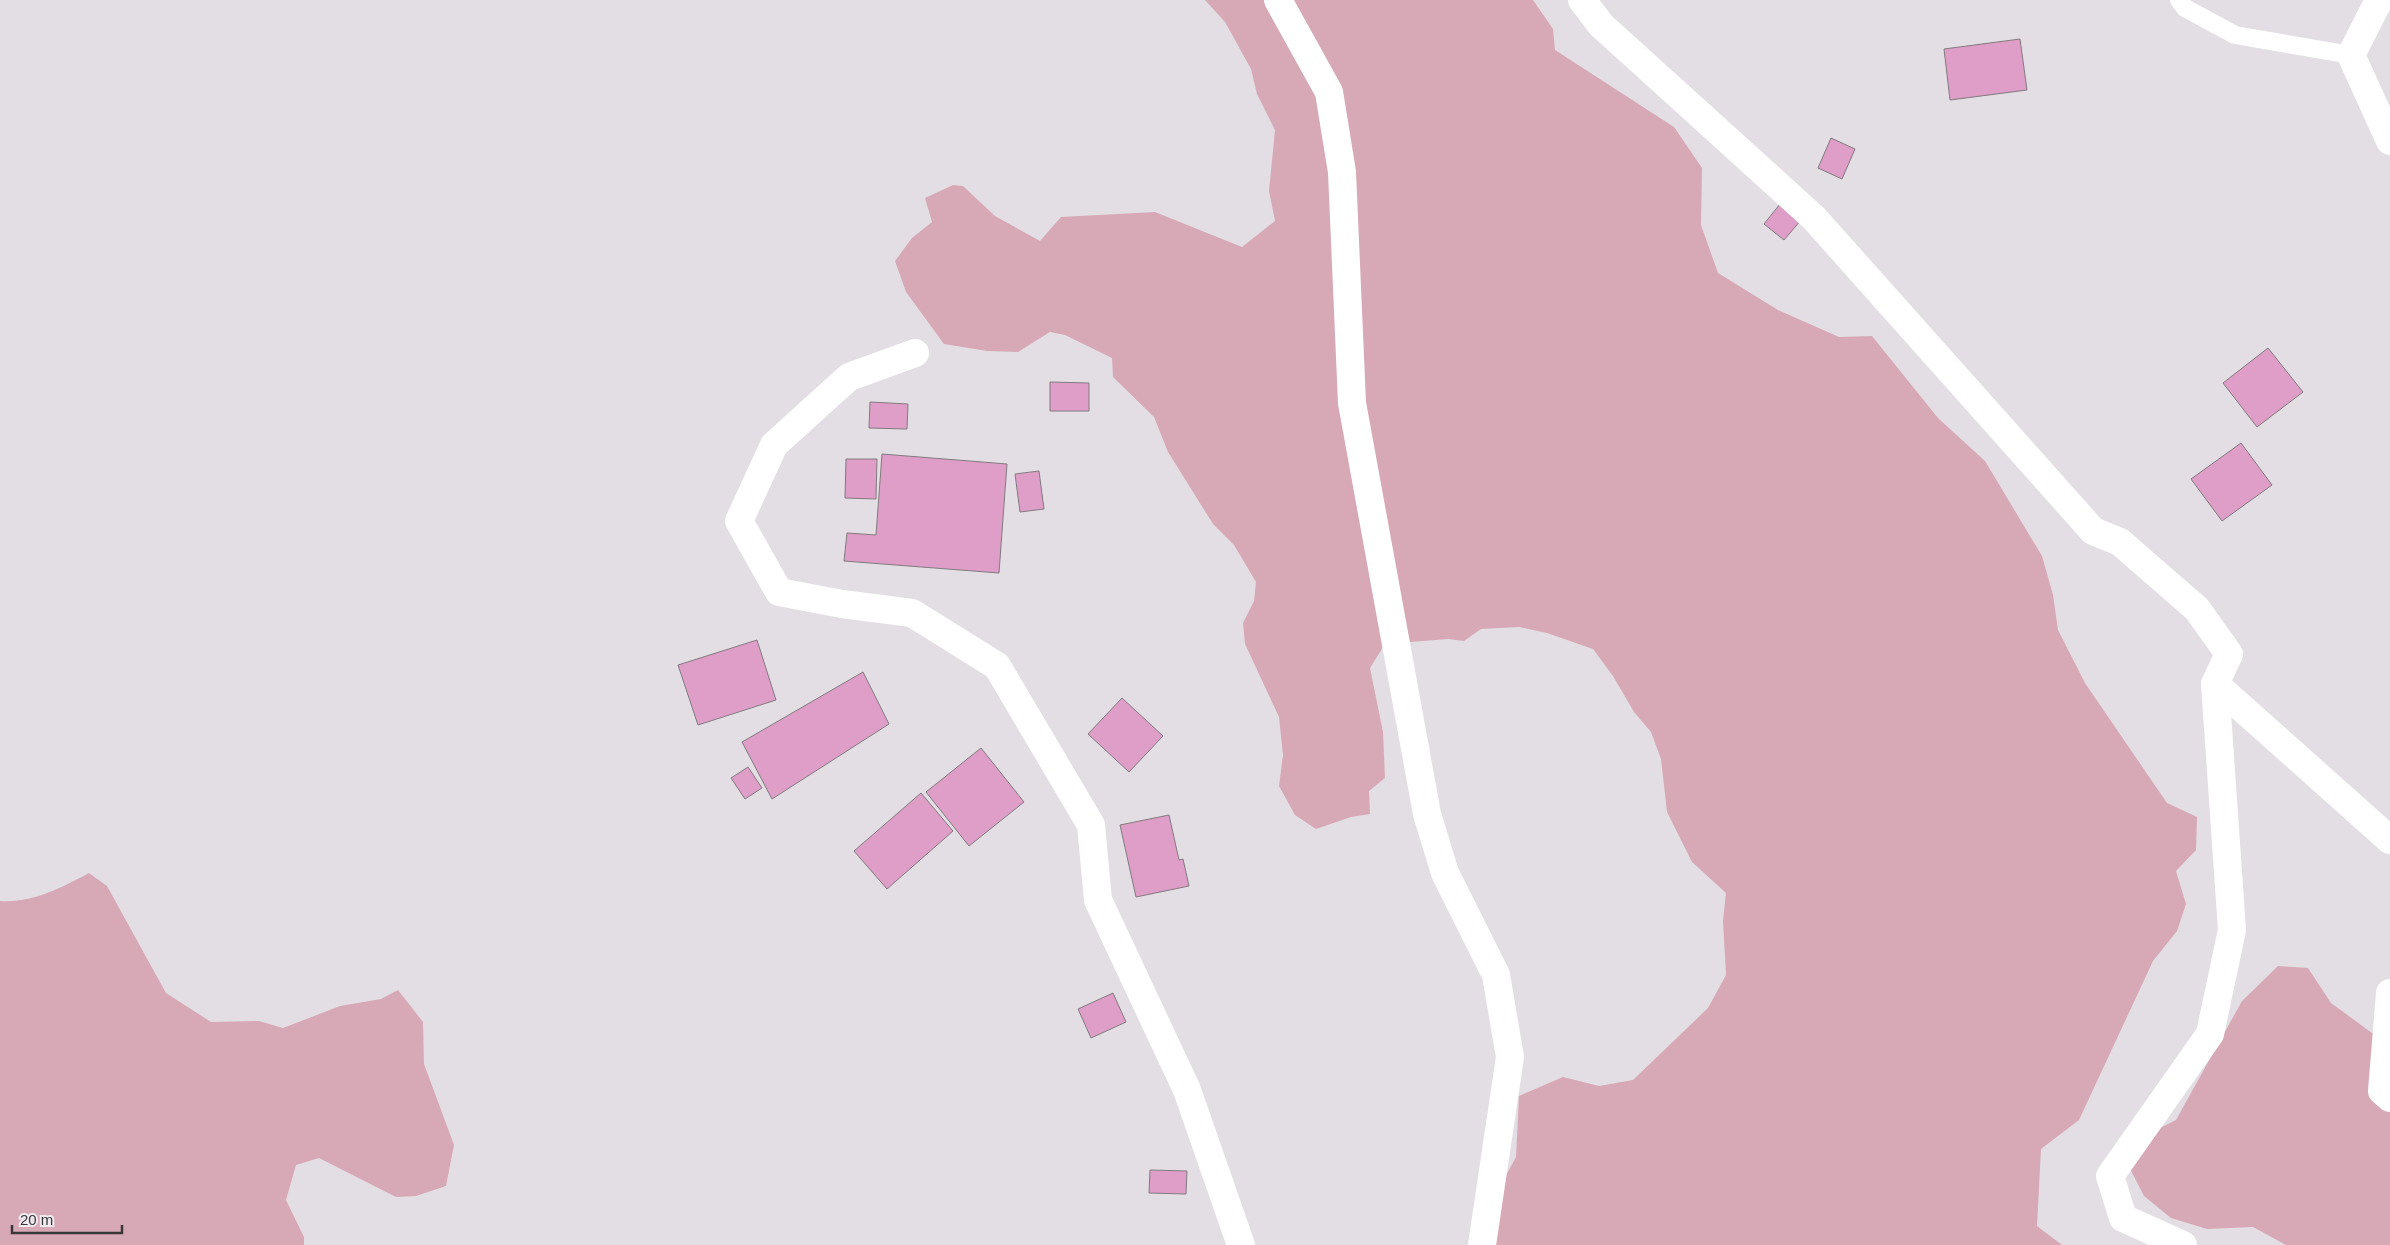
<svg xmlns="http://www.w3.org/2000/svg" width="2390" height="1245" viewBox="0 0 2390 1245" font-family="Arial,sans-serif">
<rect width="100%" height="100%" fill="#e3dee3"/>
<g fill="#d7a9b6">
<path d="M1205,0H1533L1553,29L1555,50L1674,127L1702,168L1701,225L1718,273L1778,310L1839,337L1872,336L1938,418L1985,461L2042,556L2053,595L2058,630L2085,683L2167,803L2197,817L2196,850L2176,871L2186,904L2177,931L2153,961L2079,1120L2041,1149L2037,1226L2062,1245H1496L1494,1222L1499,1188L1516,1157L1519,1096L1563,1077L1599,1086L1633,1080L1708,1008L1726,975L1723,921L1726,893L1692,862L1667,812L1661,759L1651,732L1634,712L1613,676L1593,649L1547,633L1519,627L1481,629L1464,641L1448,639L1385,644L1370,668L1383,732L1385,778L1369,791L1370,814L1351,817L1316,829L1295,815L1279,786L1283,755L1279,717L1245,644L1243,623L1254,601L1256,582L1234,545L1213,524L1168,452L1154,417L1113,377L1112,358L1065,335L1050,332L1018,352L987,351L944,344L906,292L895,261L912,238L932,222L925,198L953,185L963,186L995,216L1040,241L1061,217L1155,212L1242,247L1275,221L1269,191L1275,130L1257,94L1251,69L1225,22Z"/>
<path d="M89,873L107,886L166,993L211,1022L259,1021L283,1028L340,1006L381,999L398,990L423,1022L424,1064L454,1145L446,1186L416,1196L396,1197L319,1158L296,1165L286,1200L304,1237V1245H0V901C33,903 61,888 89,873Z"/>
<path d="M2278,966L2308,968L2331,1003L2372,1033H2390V1245H2286L2253,1227L2207,1229L2171,1218L2144,1196L2123,1155L2146,1135L2176,1120L2242,1001Z"/>
</g>
<g fill="#df9ec7" stroke="#817b7f">
<path d="M2020,39L2027,90L1950,100L1944,49Z"/>
<path d="M1831,138L1855,149L1842,179L1818,168Z"/>
<path d="M1780,204L1801,220L1784,240L1764,224Z"/>
<path d="M2268,348L2303,392L2257,427L2223,383Z"/>
<path d="M1050,382L1089,383V411H1050Z"/>
<path d="M870,402L908,404L907,429L869,428Z"/>
<path d="M2241,443L2272,485L2222,521L2191,479Z"/>
<path d="M882,454L1007,464L999,573L844,561L847,533L876,535Z"/>
<path d="M846,459H877L876,499L845,498Z"/>
<path d="M1039,471L1044,509L1020,512L1015,474Z"/>
<path d="M757,640L776,700L698,725L678,665Z"/>
<path d="M863,672L889,724L772,799L742,742Z"/>
<path d="M1122,698L1163,736L1129,772L1088,734Z"/>
<path d="M981,748L1024,802L969,846L926,792Z"/>
<path d="M748,767L762,788L745,799L731,778Z"/>
<path d="M921,793L953,831L887,889L854,851Z"/>
<path d="M1169,815L1179,860L1183,859L1189,886L1136,897L1120,825Z"/>
<path d="M1113,993L1126,1022L1091,1038L1078,1009Z"/>
<path d="M1150,1170L1187,1171L1186,1194L1149,1193Z"/>
</g>
<g fill="none" stroke-linecap="round" stroke-linejoin="round">
<path stroke="#fff" stroke-width="18" d="M2179,0L2185,8L2235,35L2351,55"/>
<g stroke="#fff" stroke-width="28">
<path d="M1278,0L1329,92L1342,172L1352,403L1427,814L1445,873L1496,975L1510,1057L1482,1245"/>
<path d="M1582,0L1601,25L1814,218L2093,531L2120,542L2197,609L2229,654L2215,684L2232,930L2210,1034L2110,1176L2123,1218L2183,1245"/>
<path d="M2379,0L2351,55L2390,141"/>
<path d="M915,353L849,377L774,445L739,521L779,592L842,604L912,613L997,666L1091,825L1098,900L1187,1090L1241,1245"/>
<path d="M2215,684L2390,840"/>
<path d="M2390,993L2382,1091L2390,1098"/>
</g>
</g>
<path d="M12 1225v8h110v-8" fill="none" stroke="#393739" stroke-width="2.5"/>
<text x="20" y="1225" font-size="15" fill="#393739" stroke="#f0ebf1" stroke-width="4" paint-order="stroke">20 m</text>
</svg>
